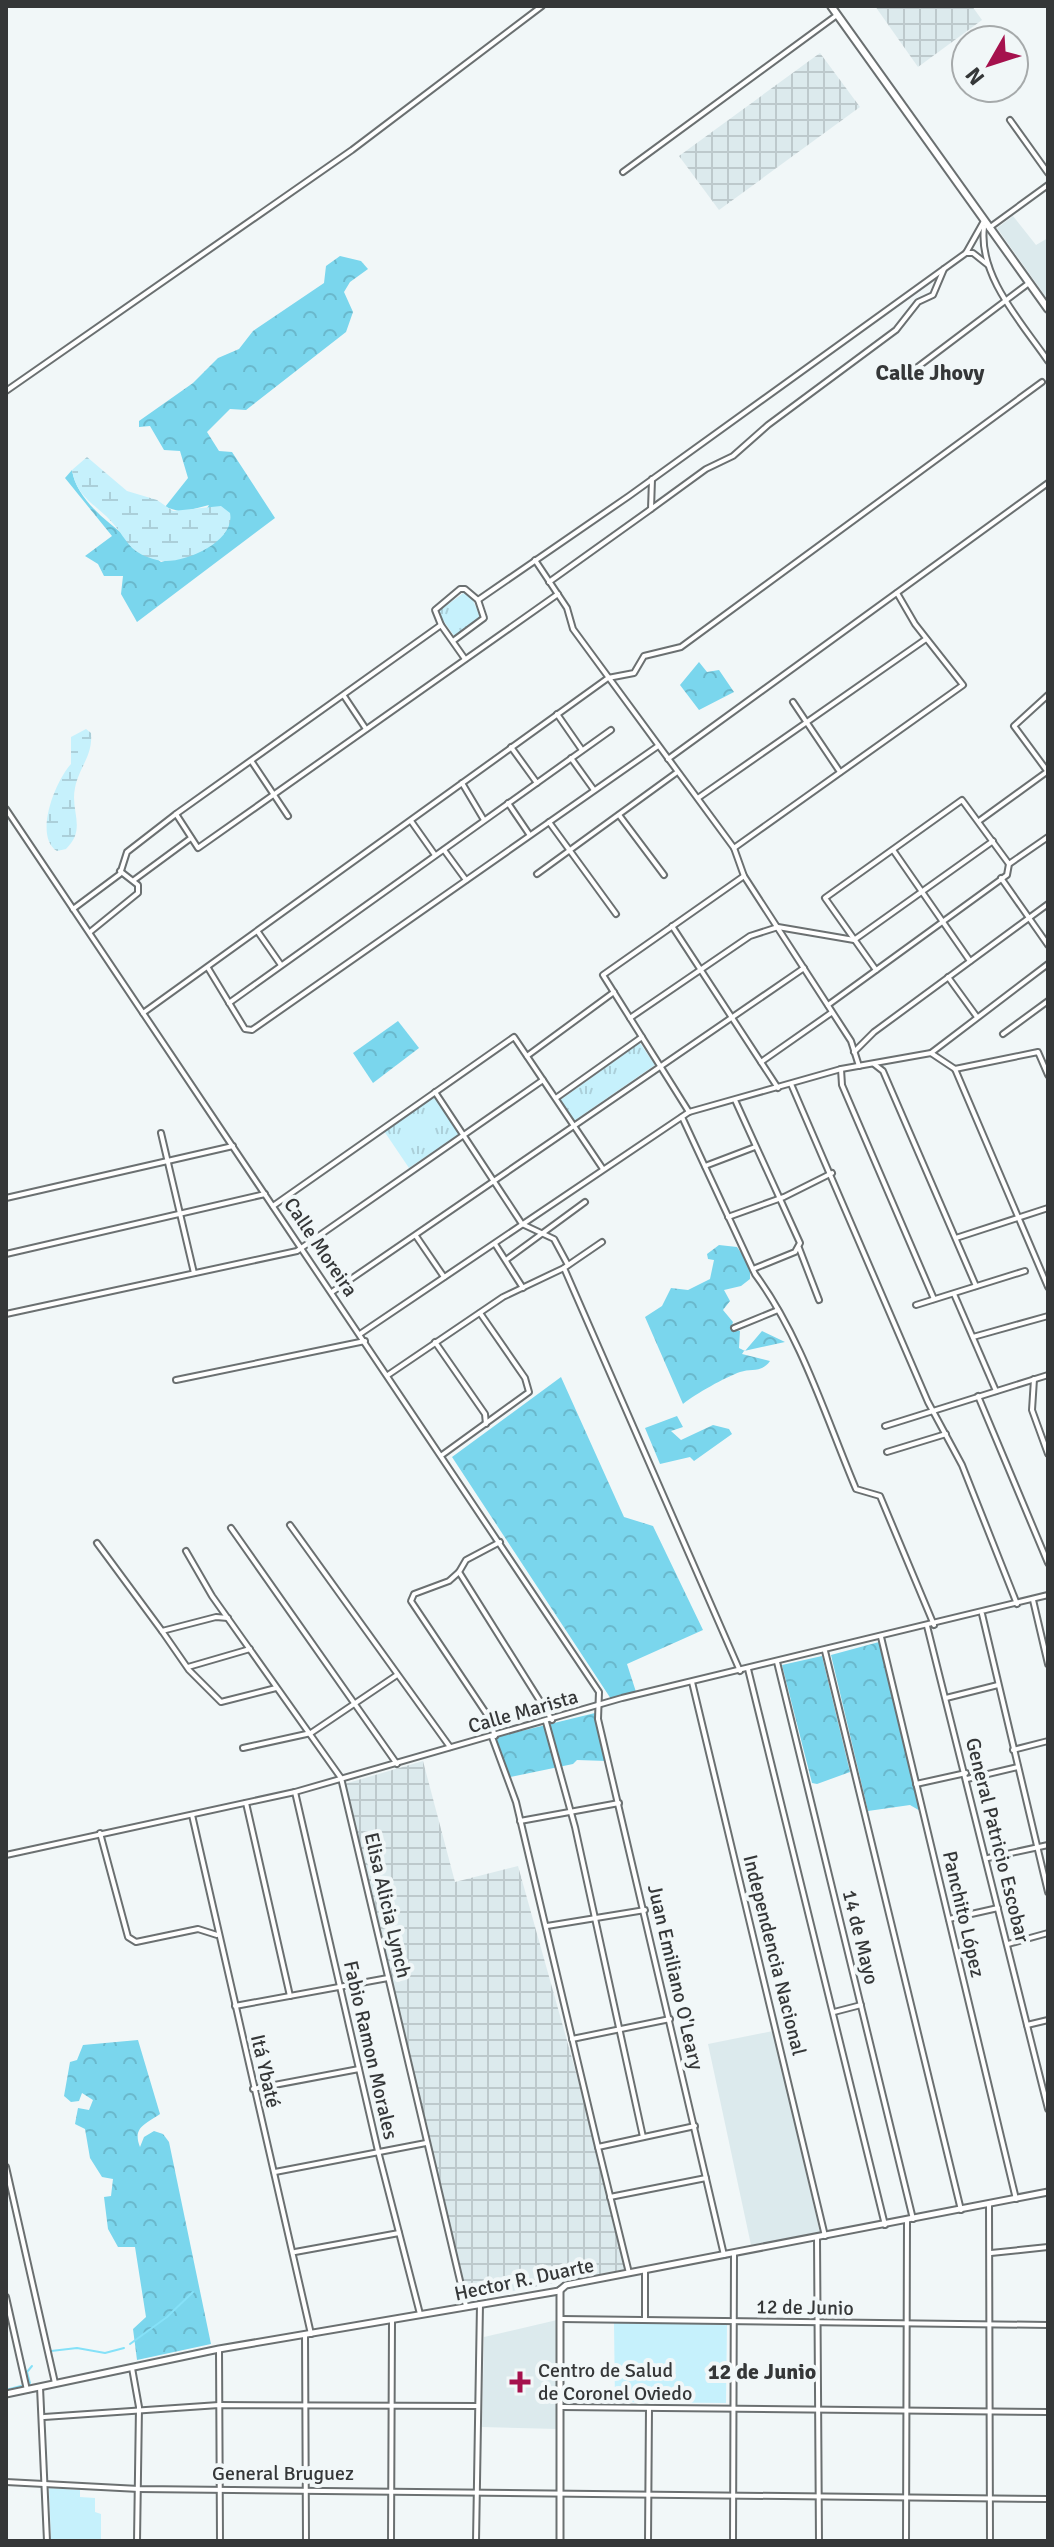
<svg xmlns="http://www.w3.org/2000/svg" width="1054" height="2547" viewBox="0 0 1054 2547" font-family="Signika,sans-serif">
<defs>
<pattern id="industrial-grid" width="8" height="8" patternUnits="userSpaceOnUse" patternTransform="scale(2)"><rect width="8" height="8" fill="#dceaed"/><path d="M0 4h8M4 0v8" fill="none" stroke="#bdc9cc"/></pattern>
<pattern id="forest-crowns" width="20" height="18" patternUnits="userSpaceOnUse" patternTransform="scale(2)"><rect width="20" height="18" fill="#7ad6ed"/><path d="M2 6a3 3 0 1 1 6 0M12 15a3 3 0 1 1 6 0" fill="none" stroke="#6ab8cc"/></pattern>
<pattern id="wetland-marsh" width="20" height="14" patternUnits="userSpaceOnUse" patternTransform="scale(2)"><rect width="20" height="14" fill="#c6f1fc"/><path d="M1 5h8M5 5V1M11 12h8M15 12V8" fill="none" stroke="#abcfd9"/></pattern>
<pattern id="park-tufts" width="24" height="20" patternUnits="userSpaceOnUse" patternTransform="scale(2)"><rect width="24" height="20" fill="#c6f1fc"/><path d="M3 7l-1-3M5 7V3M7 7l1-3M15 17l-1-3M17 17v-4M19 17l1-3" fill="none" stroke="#abcfd9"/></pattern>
</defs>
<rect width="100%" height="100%" fill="#f1f7f8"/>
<g fill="#dceaed">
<path d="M1013,216L1036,245L1048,238V300L997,228Z"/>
<path d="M773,2031L820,2233L751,2245L708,2044Z"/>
<path d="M557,2320L558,2429L482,2427L484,2337Z"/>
</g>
<g fill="url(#industrial-grid)">
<path d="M875,6H972L982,20L918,67Z"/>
<path d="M820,53L860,107L719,210L679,156Z"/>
<path d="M423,1761L455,1882L518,1866L603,2169L626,2269L467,2300L341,1785Z"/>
</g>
<g fill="#c6f1fc">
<path d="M614,2323H727L726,2403L615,2402Z"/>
<path d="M49,2488L80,2490V2497L95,2498V2512L101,2514V2541H51Z"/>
</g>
<g fill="url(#forest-crowns)">
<path d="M340,256L361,261L368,269L350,282L344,292L353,312L346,332L246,410L230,409L207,432L219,451L232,452L275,518L137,622L121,594L123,576H104L98,564L85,556L112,536L65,478L72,470C78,509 131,538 161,562L176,558L209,505L182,512L165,507L188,478L180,451L164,450L150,426L139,427V421L193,383L218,358L239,349L253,331L324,283L326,266Z"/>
<path d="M699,662L707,672L719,670L734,692L699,710L680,685Z"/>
<path d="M398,1021L419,1048L373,1083L353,1053Z"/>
<path d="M719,1245L737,1247L750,1266V1279L741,1286L724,1290L730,1301L723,1310L733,1322L731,1328L740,1331L739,1348L745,1351L762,1331L785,1342L744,1351L742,1354L770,1361C762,1373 751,1368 740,1372C726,1377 695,1394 683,1404L645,1317L662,1306L671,1288L688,1290L710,1279L714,1260L708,1259L707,1254Z"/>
<path d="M561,1377L624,1517L653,1526L703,1630L627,1664L637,1695L611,1699L452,1457Z"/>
<path d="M677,1416L683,1427L671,1431L681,1440L713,1425L729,1429L732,1434L694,1461L690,1457L660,1464L645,1428Z"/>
<path d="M879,1642L922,1812L910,1805L868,1811L831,1655Z"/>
<path d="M822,1656L850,1772L817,1784L812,1783L782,1665Z"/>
<path d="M595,1713L607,1761L577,1760L573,1764L506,1778L493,1738Z"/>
<path d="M138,2040L160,2114C146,2124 132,2127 140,2147L144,2137L154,2131L163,2134L169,2142L211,2344L137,2360L133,2329L146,2317L135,2247H118L108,2229L104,2197L111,2196L113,2179L102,2177L90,2158L85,2129L75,2124L78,2108L89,2110L93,2100L82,2093L79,2101L71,2102L64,2096L70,2062L77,2060L83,2045Z"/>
</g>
<g fill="url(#wetland-marsh)">
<path d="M87,457L127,491L157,500L173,511L221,506L230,513C236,542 181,566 157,560C131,553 130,545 116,527C99,505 77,500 72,470Z"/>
<path d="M86,729L91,733C93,756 79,767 75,788C70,811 87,829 66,849L57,851C33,836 56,780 71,764V737Z"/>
</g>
<g fill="url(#park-tufts)">
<path d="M465,592L470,594L481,618L455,637L437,612Z"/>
<path d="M640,1043L655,1065L574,1121L560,1100Z"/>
<path d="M434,1095L459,1134L409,1168L384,1131Z"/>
</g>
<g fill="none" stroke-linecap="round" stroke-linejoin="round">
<g stroke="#85e1f8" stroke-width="2">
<path d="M130,2344L167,2317L193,2292"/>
<path d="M51,2351L77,2348L105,2353L124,2348"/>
<path d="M30,2383L27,2372L32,2366"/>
<path d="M6,2390L21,2386"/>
</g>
<g stroke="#6b7071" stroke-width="8">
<g id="street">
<path d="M1010,120L1048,173"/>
<path d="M623,172L837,15"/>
<path d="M984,227C978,276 1022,323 1048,361"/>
<path d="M989,228L1048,185"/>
<path d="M966,253H973L988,265"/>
<path d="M915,369L1029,283"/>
<path d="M6,391L352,150L542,6"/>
<path d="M651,509L706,469L733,456L768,425L896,330L918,302L933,295L944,269"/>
<path d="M535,560L567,608L573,629L734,848L744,876L851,1041L859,1066"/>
<path d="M549,582L651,509L652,479"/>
<path d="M478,600L629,496L966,253L984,221"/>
<path d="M453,641L484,618L478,600L465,589H460L435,610L441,625L465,659"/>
<path d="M1048,695L1014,726L1048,772"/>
<path d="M344,696L366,729"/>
<path d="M793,702L840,772"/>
<path d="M557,714L582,750"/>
<path d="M511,747L537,783"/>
<path d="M571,758L594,790"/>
<path d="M668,759L1048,483"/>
<path d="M252,762L288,816"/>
<path d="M462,783L484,820"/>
<path d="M698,798L926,639"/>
<path d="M508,803L529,834"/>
<path d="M6,809L599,1692L598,1719L724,2255"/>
<path d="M176,814L198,848L558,594"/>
<path d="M619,815L664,875"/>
<path d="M411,821L435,855"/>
<path d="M979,821L1048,771"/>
<path d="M549,822L616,914"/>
<path d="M734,848L963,685L915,624L897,593"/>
<path d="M444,850L466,880"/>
<path d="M893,850L970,961"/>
<path d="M537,874L676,773"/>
<path d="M1001,878L1048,945"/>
<path d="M134,880L191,838"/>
<path d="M73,909L120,874L127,852L176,814L441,625"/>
<path d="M672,926L778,1088"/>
<path d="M90,932L138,893V885L120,871"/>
<path d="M258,932L281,965"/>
<path d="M208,968L245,1029L252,1030L658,746"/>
<path d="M876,970L825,898L962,800L1009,864"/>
<path d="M948,977L977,1017"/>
<path d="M229,1003L611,730"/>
<path d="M828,1005L1007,875L1009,864L1048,837"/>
<path d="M143,1013L608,678L634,673L644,656L681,647L1042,382"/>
<path d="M630,1018L750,936L778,927L854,940L993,841"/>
<path d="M1003,1034L1048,1001"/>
<path d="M854,1052L874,1032L1048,904"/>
<path d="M931,1053L955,1069L1048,1287"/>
<path d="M527,1056L614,992"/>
<path d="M761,1062L831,1013"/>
<path d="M874,1064L883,1071L976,1286"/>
<path d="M841,1069L842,1085L934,1299"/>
<path d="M955,1069L1038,1052L1048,1075"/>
<path d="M791,1084L928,1402L962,1465L1017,1604"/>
<path d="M435,1092L522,1224L554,1239L568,1265"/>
<path d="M556,1098L642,1037"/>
<path d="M735,1100L800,1243L795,1252L753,1269"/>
<path d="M689,1112L603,975L744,876"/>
<path d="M682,1117L755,1274C801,1336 826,1418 856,1489L880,1496L934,1625"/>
<path d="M161,1133L194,1273"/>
<path d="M705,1166L755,1147"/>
<path d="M6,1198L233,1146"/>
<path d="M273,1206L514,1037L603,1169"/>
<path d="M728,1217L784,1197L832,1173"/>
<path d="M416,1236L444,1277"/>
<path d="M956,1238L1048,1208"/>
<path d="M602,1242L564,1268L740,1671"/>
<path d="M495,1244L523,1288"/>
<path d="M799,1248L819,1300"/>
<path d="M6,1254L265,1194"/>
<path d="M506,1260L585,1202"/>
<path d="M332,1292L804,968"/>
<path d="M954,1294L996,1391"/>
<path d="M916,1305L1025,1271"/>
<path d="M6,1314L297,1251L543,1080"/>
<path d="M734,1328L778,1310"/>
<path d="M360,1334L689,1112L841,1069L931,1053L1048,964"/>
<path d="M973,1337L1048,1316"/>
<path d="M435,1342L485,1414L486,1424"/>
<path d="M388,1375L503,1297L564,1268"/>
<path d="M1034,1379L1032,1410L1048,1454"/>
<path d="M176,1380L365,1341"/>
<path d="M978,1396L1048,1563"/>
<path d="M885,1426L1048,1375"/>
<path d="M887,1452L946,1434"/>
<path d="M442,1455L529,1392L525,1378L480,1313"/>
<path d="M290,1525L450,1747"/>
<path d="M231,1528L397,1764"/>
<path d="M500,1542L466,1560L459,1572L552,1720"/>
<path d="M97,1543L162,1631L216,1617L228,1618"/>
<path d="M186,1551L212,1596L341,1778L466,2306"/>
<path d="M459,1572L449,1581L414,1594L411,1601L488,1716L495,1736"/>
<path d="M1033,1600L1048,1664"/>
<path d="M982,1614L1048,1892"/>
<path d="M927,1626L1048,2109"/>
<path d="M162,1631L189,1670L221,1702L276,1688"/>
<path d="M881,1637L1016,2199"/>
<path d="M825,1651L961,2210"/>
<path d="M777,1662L913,2219"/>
<path d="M188,1667L250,1649"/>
<path d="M748,1669L885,2225"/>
<path d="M692,1682L825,2236"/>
<path d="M946,1698L998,1685"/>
<path d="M546,1722L575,1827L643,2137"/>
<path d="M492,1737L516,1802L598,2147"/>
<path d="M243,1748L311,1733L397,1675"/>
<path d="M1013,1750L1048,1741"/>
<path d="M967,1779L1018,1767"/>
<path d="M916,1784L966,1773"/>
<path d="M295,1792L378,2151L420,2314"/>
<path d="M246,1803L290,1996"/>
<path d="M192,1815L311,2334"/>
<path d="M520,1821L619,1803"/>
<path d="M100,1833L128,1937L136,1942L198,1929L217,1935"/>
<path d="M6,1855L295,1792L622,1698L1048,1595"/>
<path d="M988,1858L1048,1845"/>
<path d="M949,1919L998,1908"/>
<path d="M547,1926L645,1910"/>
<path d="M1008,1944L1048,1933"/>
<path d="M235,2006L388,1978"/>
<path d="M834,2012L861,2005"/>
<path d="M1027,2025L1048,2020"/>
<path d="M572,2039L670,2019"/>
<path d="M253,2089L359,2069"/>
<path d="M6,2167L55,2383"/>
<path d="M275,2172L426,2143"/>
<path d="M610,2197L706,2178"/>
<path d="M989,2204L990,2541"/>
<path d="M817,2238L819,2541"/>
<path d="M295,2252L399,2233"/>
<path d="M991,2253L1048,2247"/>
<path d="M645,2270V2319"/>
<path d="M629,2273L598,2147L695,2126"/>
<path d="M6,2297L27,2390"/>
<path d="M561,2319L1048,2325"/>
<path d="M305,2335L306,2541"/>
<path d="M219,2349L220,2541"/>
<path d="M132,2368L139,2407L137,2541"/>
<path d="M40,2387L47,2541"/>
<path d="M562,2407L1048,2412"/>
<path d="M44,2417L219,2405L478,2406"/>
<path d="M6,2482L139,2489L1048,2499"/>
<path d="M391,2541L392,2321"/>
<path d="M476,2541L480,2304"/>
<path d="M648,2541L649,2408"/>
<path d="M733,2541L734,2254"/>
<path d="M906,2541L907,2221"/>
</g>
</g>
<g stroke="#6b7071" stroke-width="9">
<g id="secondary">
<path d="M6,2394L219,2349L559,2291L566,2285L1048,2192"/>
<path d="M560,2541V2290"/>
</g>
</g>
<g stroke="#6b7071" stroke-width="10">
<path id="primary" d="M831,6L1048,309"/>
</g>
<use href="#street" stroke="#fff" stroke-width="4"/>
<use href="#secondary" stroke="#fff" stroke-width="5"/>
<use href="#primary" stroke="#fff" stroke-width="6"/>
</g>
<path fill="#a5114d" stroke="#f1f7f8" stroke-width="3" d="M516 2370h8v8h8v8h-8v8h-8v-8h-8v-8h8z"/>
<g text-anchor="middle" stroke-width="8" stroke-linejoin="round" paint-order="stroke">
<g font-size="20" fill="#353738" stroke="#f1f7f8">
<text transform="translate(321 1247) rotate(56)" y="7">Calle Moreira</text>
<text transform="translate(523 1711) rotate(-16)" y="7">Calle Marista</text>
<text transform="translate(998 1840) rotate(76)" y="7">General Patricio Escobar</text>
<text transform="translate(388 1905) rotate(77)" y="7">Elisa Alicia Lynch</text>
<text transform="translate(964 1914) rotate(77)" y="7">Panchito López</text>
<text transform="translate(861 1937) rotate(76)" y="7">14 de Mayo</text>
<text transform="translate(775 1955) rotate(76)" y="7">Independencia Nacional</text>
<text transform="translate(676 1977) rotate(77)" y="7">Juan Emiliano O'Leary</text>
<text transform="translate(371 2050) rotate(77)" y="7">Fabio Ramon Morales</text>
<text transform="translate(266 2071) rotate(77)" y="7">Itá Ybaté</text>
<text transform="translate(524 2279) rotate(-12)" y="7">Hector R. Duarte</text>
<text transform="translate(805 2307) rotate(1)" y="7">12 de Junio</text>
<text x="283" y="2480">General Bruguez</text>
</g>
<g font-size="20" fill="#353738" stroke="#f1f7f8" text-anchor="start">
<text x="538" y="2377">Centro de Salud<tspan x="538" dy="23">de Coronel Oviedo</tspan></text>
</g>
<g font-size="22" font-weight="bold" fill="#353738" stroke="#f1f7f8">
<text x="930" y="380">Calle Jhovy</text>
<text x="762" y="2379">12 de Junio</text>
</g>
</g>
<rect width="1054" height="2547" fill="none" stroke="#353738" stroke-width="16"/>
<g transform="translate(990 64) rotate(231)"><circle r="38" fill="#f1f7f8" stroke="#a6aaab" stroke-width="2"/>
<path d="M0-6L14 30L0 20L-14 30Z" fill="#a5114d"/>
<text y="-12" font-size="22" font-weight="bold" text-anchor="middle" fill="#353738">N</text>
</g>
</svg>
